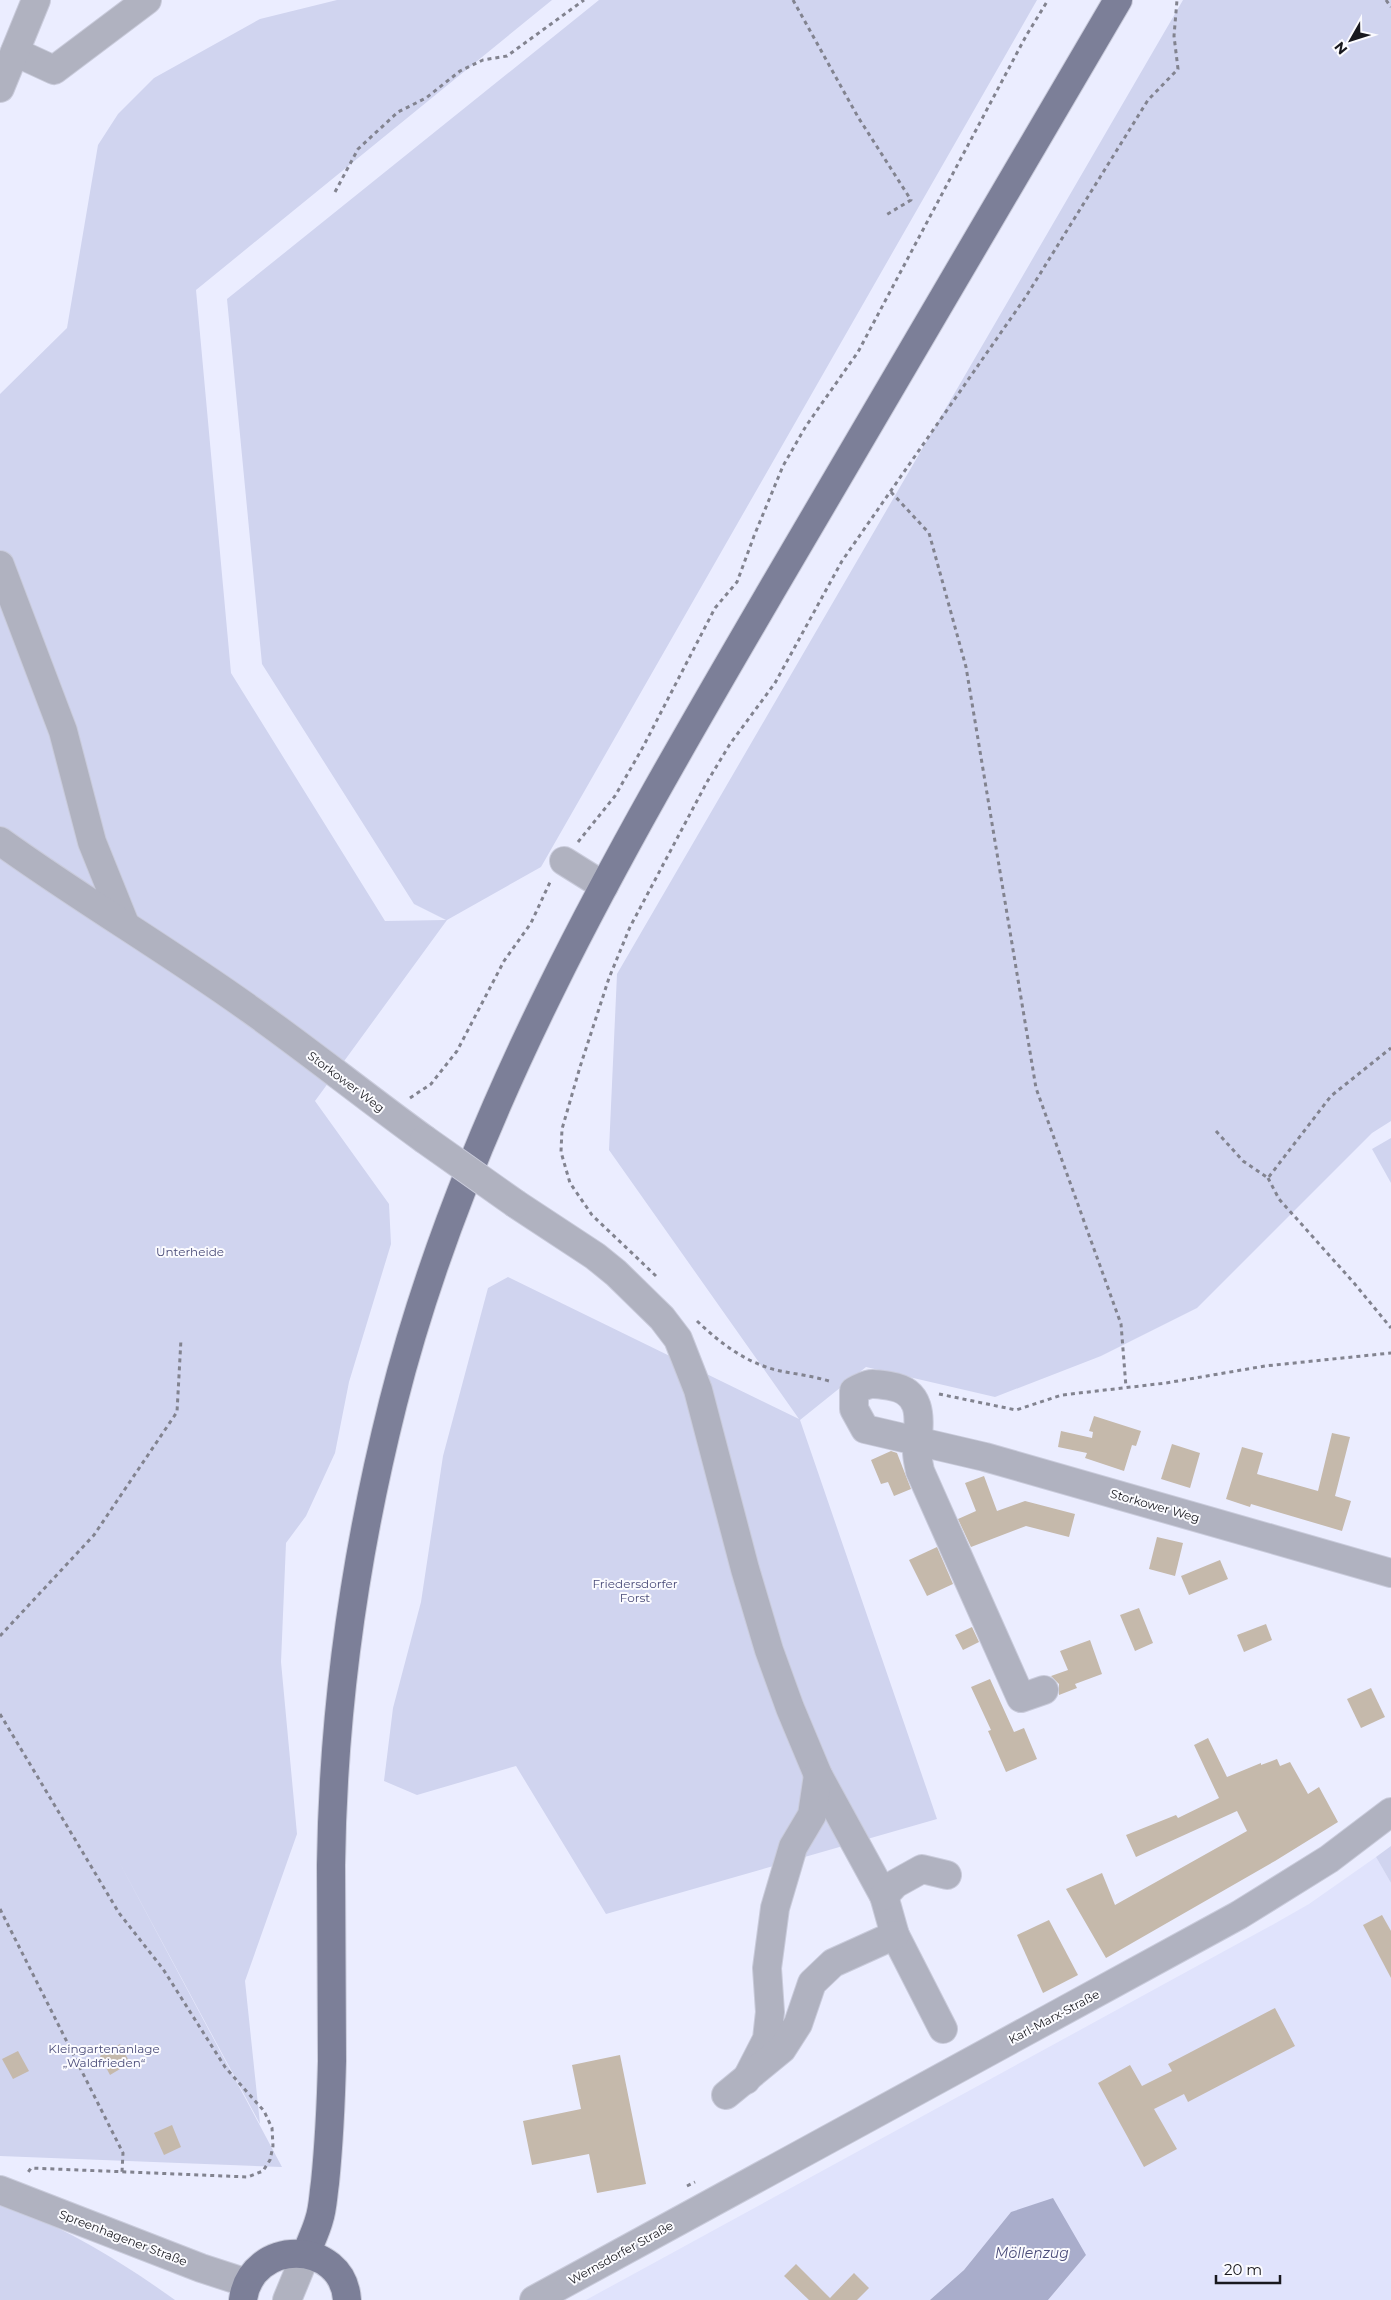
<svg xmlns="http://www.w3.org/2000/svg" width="1391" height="2300" viewBox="0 0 1391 2300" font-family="Montserrat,sans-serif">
<rect width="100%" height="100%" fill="#ebedff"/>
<path fill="#e0e3fc" d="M1376,1857L1391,1883V2300H1048L1086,2255L1011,2212L964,2270L930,2300H586L1274,1924L1309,1904Z"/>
<g fill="#d0d4ef">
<path d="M337,0H552L196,290L231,673L385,921L446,920L414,904L262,664L227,299L599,0H1037L541,867L447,920L315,1101L389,1204L391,1244L349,1382L335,1453L306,1516L286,1543L281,1662L297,1834L245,1981L260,2124L117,1858L282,2167L0,2156V394L67,328L98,145L118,114L154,78L260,19Z"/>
<path d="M1183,0H1391V1121L1372,1133L1197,1308L1101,1356L995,1397L866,1367L800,1420L937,1819L606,1914L516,1766L417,1795L384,1781L393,1708L421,1602L443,1456L488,1288L508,1277L799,1419L609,1150L617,974Z"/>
<path d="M1391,1138V1183L1372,1149Z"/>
<path d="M1391,1846V1883L1376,1857Z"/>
<path d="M0,2205C62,2224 123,2263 175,2300H0Z"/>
</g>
<path fill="#a9adcb" d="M1053,2198L1086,2255L1048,2300H930L964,2270L1011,2212Z"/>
<g fill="#c5b9ab">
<path d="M1094,1416L1141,1431L1136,1446L1132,1445L1124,1471L1085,1458L1087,1453L1058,1447L1061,1431L1092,1438L1093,1432L1089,1431Z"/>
<path d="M1332,1433L1350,1437L1335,1496L1351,1501L1342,1531L1251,1504L1250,1507L1226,1499L1242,1447L1263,1453L1257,1474L1318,1491Z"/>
<path d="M1172,1444L1200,1453L1190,1488L1161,1479Z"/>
<path d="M891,1451L897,1453L911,1489L894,1496L888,1482L881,1484L871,1460Z"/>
<path d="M984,1476L997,1511L1025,1501L1075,1514L1069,1537L1026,1526L971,1547L958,1519L976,1511L965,1483Z"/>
<path d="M1157,1537L1183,1543L1175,1576L1149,1569Z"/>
<path d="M937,1547L953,1584L927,1596L909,1560Z"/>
<path d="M1220,1560L1228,1579L1189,1595L1181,1576Z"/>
<path d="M1139,1608L1153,1643L1135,1651L1120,1615Z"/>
<path d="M1266,1624L1272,1640L1244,1652L1237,1635Z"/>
<path d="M972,1627L979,1642L963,1650L955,1635Z"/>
<path d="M1090,1640L1102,1674L1075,1684L1077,1688L1059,1695V1684L1051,1676L1068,1670L1060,1651Z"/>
<path d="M990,1679L1014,1732L1024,1728L1037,1759L1006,1772L988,1731L991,1730L971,1687Z"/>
<path d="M1371,1688L1385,1717L1361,1728L1347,1699Z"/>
<path d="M1208,1738L1227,1777L1261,1763V1765L1277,1759L1280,1766L1290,1762L1308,1794L1319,1787L1338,1822L1275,1861L1106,1958L1066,1889L1102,1873L1115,1905L1247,1831L1237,1811L1136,1857L1126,1835L1176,1815L1178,1818L1219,1798L1194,1745Z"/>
<path d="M1382,1915L1391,1931V1978L1363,1925Z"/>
<path d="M1049,1920L1078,1975L1043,1993L1017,1935Z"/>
<path d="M1275,2008L1295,2046L1188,2102L1184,2094L1154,2109L1177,2149L1144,2167L1098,2083L1130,2065L1142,2086L1172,2071L1168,2064Z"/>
<path d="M120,2044L130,2063L110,2075L100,2056Z"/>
<path d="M18,2051L29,2071L13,2079L2,2059Z"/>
<path d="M620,2055L646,2184L597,2193L589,2154L532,2165L523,2121L581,2109L572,2065Z"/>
<path d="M172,2125L181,2147L164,2155L154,2133Z"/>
<path d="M796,2264L830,2298L854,2273L869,2288L857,2300H809L784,2276Z"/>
</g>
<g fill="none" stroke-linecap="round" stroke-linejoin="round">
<g stroke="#c9cbdb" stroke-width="30">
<g id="minor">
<path d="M15,52L54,70L147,0"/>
<path d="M0,88L36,0"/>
<path d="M0,565L63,731L92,842L125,924"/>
<path d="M0,841C82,900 169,951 251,1010C310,1052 366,1097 424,1139"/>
<path d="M564,861L604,886"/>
<path d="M516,1204L595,1256L616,1273L662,1318L678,1339L698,1390L745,1569L769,1650L790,1708L818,1775L884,1896L895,1935L943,2029"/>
<path d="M1044,1690L1021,1698L920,1471C919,1465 917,1458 917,1452C918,1425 927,1392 890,1386C872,1383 870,1382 854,1391V1409L865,1429L985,1457L1391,1573"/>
<path d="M884,1896L895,1884L922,1869L947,1875"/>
<path d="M746,2080L767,2039L770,2012L767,1968L775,1908L793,1847L812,1815L818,1775"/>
<path d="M726,2095L782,2049L798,2024L812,1983L833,1963L895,1935"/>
<path d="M0,2190L201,2268L247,2283"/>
<path d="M287,2300L306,2254"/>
<path d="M534,2300L1239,1915L1329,1859L1391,1812"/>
</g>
</g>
<g stroke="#c9cbdb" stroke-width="30">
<g id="major">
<path d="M306,2254C310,2243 316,2231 319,2220C323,2208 323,2196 325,2183C329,2143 331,2102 332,2061C332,1995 331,1930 331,1865C333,1709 355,1554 393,1403C466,1113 620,850 770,593C886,395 1002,198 1118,0"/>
<path d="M243,2300C251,2238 343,2239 347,2300"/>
</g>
</g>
<g stroke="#82838f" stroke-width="3" stroke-dasharray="4 4" stroke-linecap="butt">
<path d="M793,0L858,117L911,200L886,215"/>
<path d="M1386,0L1391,7"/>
<path d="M335,192L358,149L398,112L426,98L460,71L483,60L507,56L584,0"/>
<path d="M891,492L929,533L966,667L1036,1088L1121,1324L1126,1387"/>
<path d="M578,842L615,796L643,747L715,608L737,582L754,536L783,466L806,426L858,352L1026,36L1048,0"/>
<path d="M410,1098L431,1084L457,1051L504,961L531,923L551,880"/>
<path d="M1216,1131L1243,1161L1268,1178L1331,1096L1391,1048"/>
<path d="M1268,1178L1279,1199L1354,1283L1391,1328"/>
<path d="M656,1276L592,1215L570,1183L561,1152L562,1129L580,1067L609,978L630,927L707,782L730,744L775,683L842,561L1025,298L1148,100L1178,69L1174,36L1177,0"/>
<path d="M697,1321C720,1343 745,1362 776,1370C794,1374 814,1376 832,1382"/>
<path d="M939,1394L1016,1410L1062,1395L1166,1383L1265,1366L1391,1353"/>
<path d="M0,1636L94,1535L177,1412L181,1339"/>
<path d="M0,1714L119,1913L163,1969L225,2067L264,2111L272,2128L273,2146L270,2160L263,2171L248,2177L31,2168L26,2175"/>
<path d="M0,1909L123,2153L122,2172"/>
<path d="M687,2186L695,2182"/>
</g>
<use href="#minor" stroke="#b0b2c0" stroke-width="28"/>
<use href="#major" stroke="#7c7f98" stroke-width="28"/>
<g stroke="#c9cbdb" stroke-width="30" stroke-linecap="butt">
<path id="minor-bridge" d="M424,1139L516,1204"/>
</g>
<use href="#minor-bridge" stroke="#b0b2c0" stroke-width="28"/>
</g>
<g text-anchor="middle" stroke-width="4" stroke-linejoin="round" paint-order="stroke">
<g font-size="12" fill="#18181e" stroke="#fbfbff">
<text transform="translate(346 1082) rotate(37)" y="4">Storkower Weg</text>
<text transform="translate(1155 1506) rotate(16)" y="4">Storkower Weg</text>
<text transform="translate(1054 2017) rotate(-28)" y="4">Karl-Marx-Straße</text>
<text transform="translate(123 2238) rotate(21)" y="4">Spreenhagener Straße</text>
<text transform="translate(621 2253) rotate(-29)" y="4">Wernsdorfer Straße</text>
</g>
<g font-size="12" fill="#4a4c79" stroke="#fbfbff">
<text x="190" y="1256">Unterheide</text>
<text x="635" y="1588">Friedersdorfer<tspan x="635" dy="14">Forst</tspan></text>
<text x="104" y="2053">Kleingartenanlage<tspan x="104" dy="14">„Waldfrieden“</tspan></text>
</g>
<g font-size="14" font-style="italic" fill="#4a4c79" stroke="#fbfbff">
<text x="1032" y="2258">Möllenzug</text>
</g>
</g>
<g transform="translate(1351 40) rotate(231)" stroke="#fbfbff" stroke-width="4" paint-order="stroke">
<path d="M0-4L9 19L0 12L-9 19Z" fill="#18181e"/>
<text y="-8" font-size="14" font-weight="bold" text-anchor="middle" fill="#18181e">N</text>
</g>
<path d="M1216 2275v8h64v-8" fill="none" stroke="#18181e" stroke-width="2.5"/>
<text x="1224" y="2275" font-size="15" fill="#18181e" stroke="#fbfbff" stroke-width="4" paint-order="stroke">20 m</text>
</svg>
